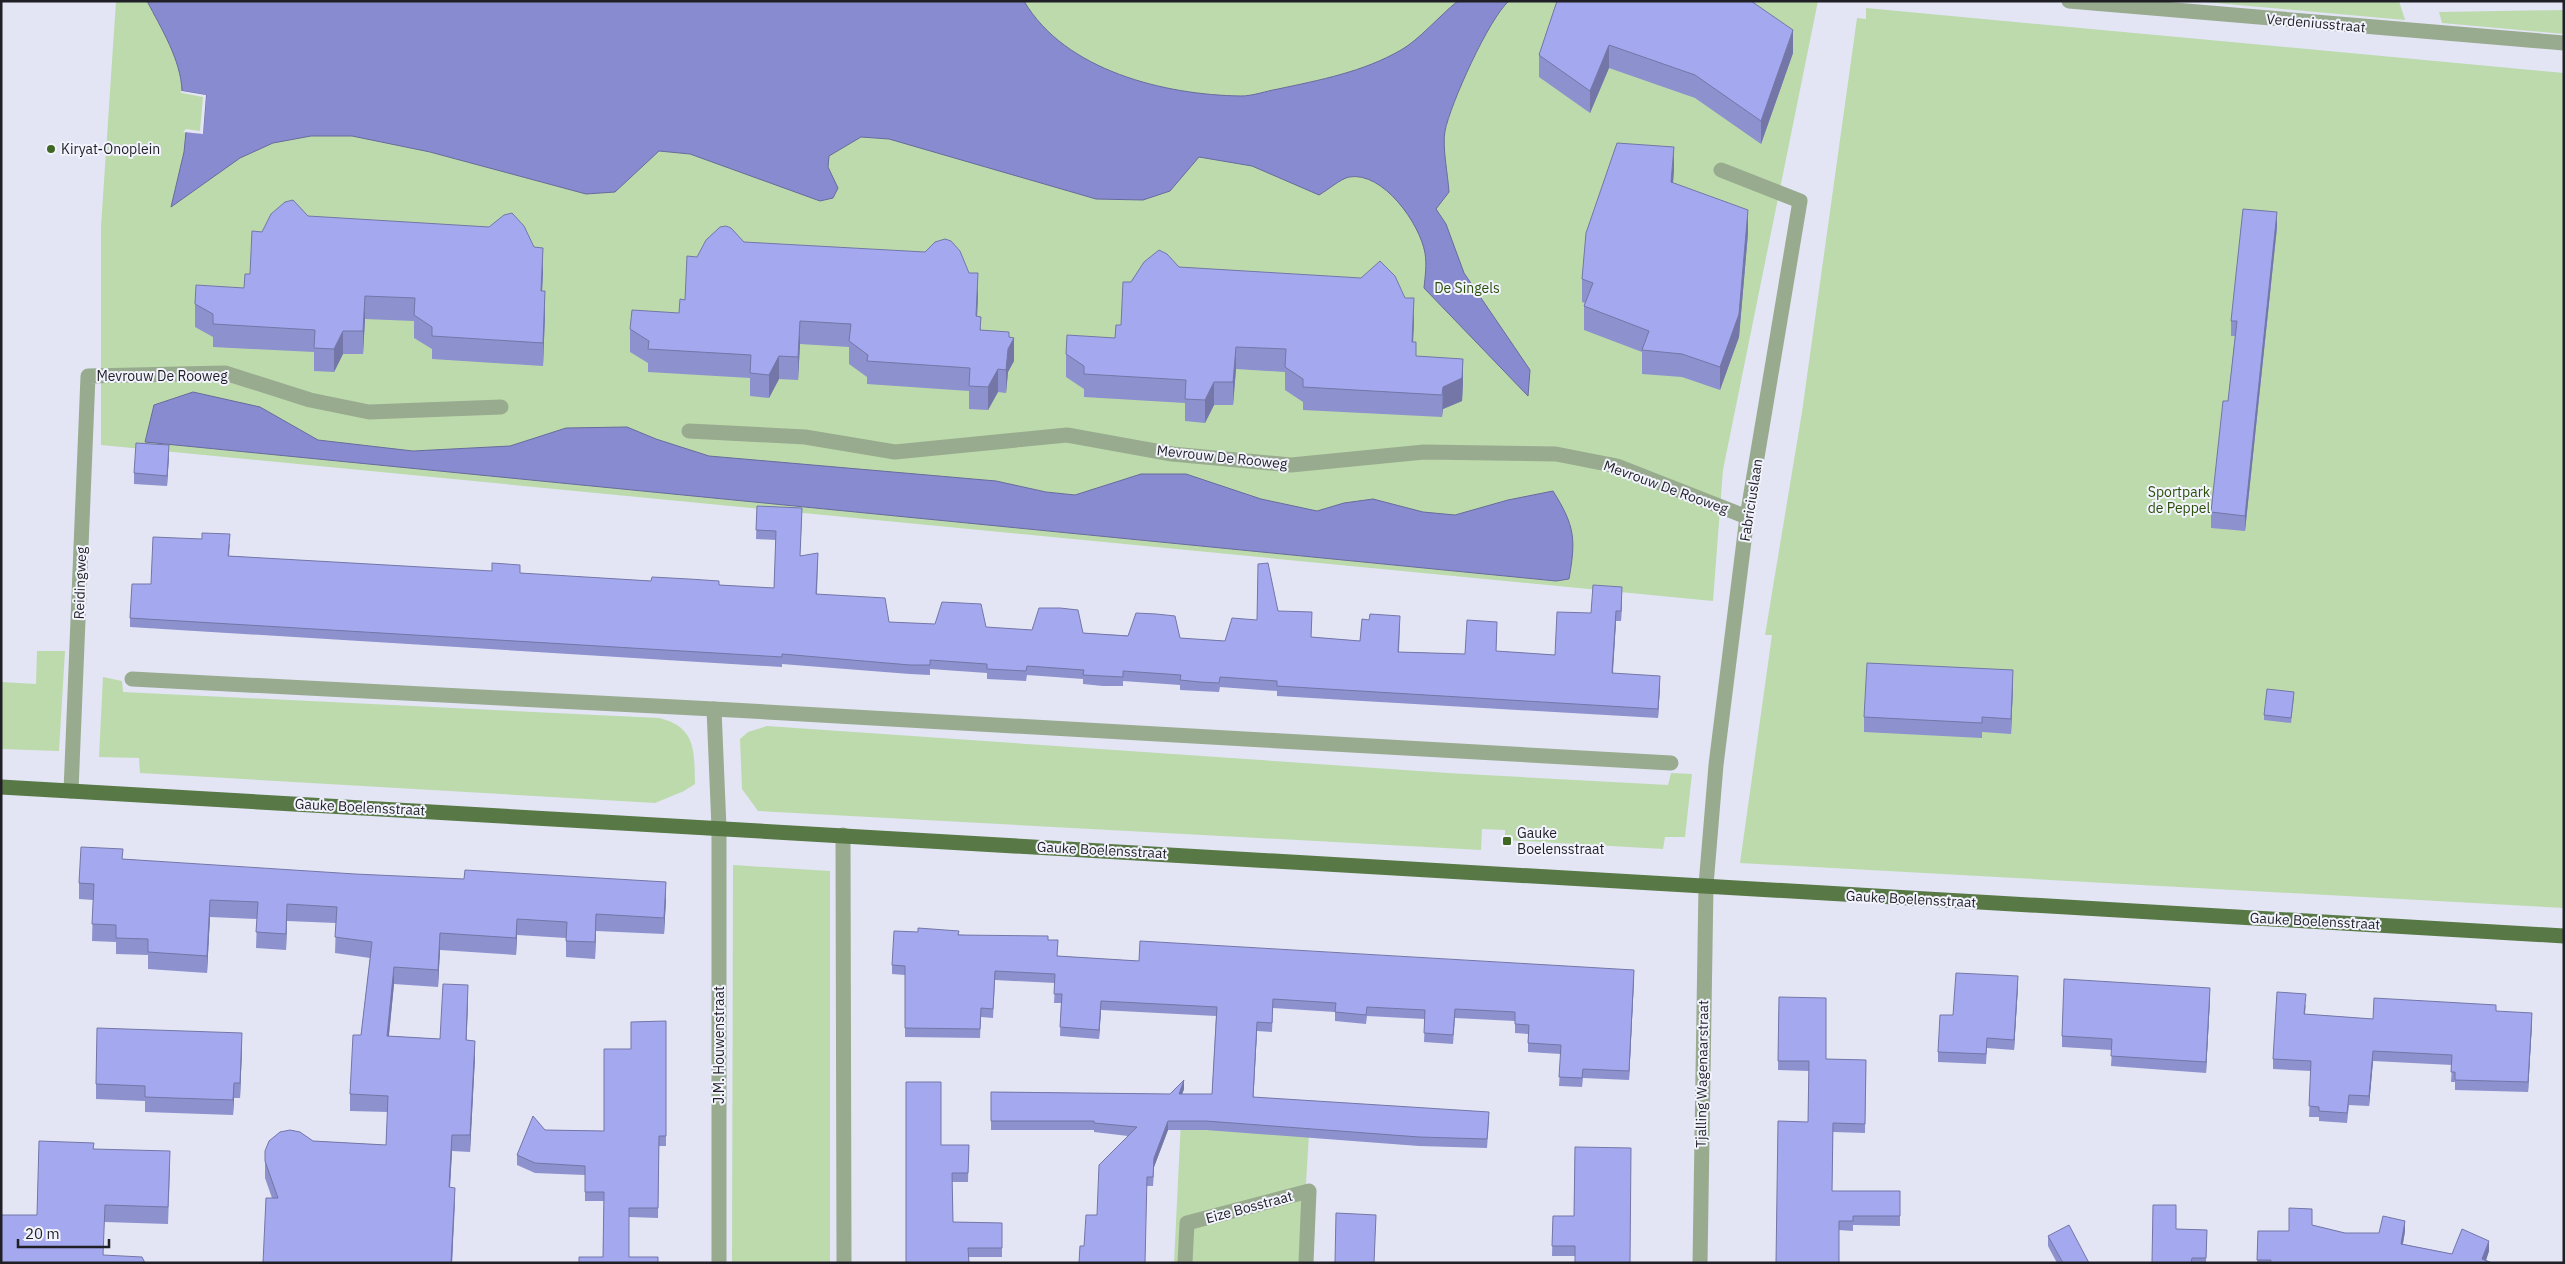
<svg xmlns="http://www.w3.org/2000/svg" width="2565" height="1264" viewBox="0 0 2565 1264" font-family="'IBM Plex Sans',sans-serif">
<rect width="100%" height="100%" fill="#e3e5f5"/>
<g fill="#bddaad">
<path d="M116,1H1818L1723,470L1713,601L101,445V226Z"/>
<path d="M2193,1H2399L2405,20Z"/>
<path d="M1866,8L2564,73V908L1740,863L1772,635H1765L1802,412L1857,18L1866,19Z"/>
<path d="M2564,10V34L2442,23L2439,12Z"/>
<path d="M37,651H65L59,751L1,749V682L36,684Z"/>
<path d="M103,677L122,681L123,692L659,718C697,727 694,752 695,784L684,791L655,803L140,773L139,758L99,757Z"/>
<path d="M767,726L1448,773L1668,785L1671,773L1692,774L1685,837H1665L1663,849L1505,840V830L1482,829L1481,850L758,811L742,789L740,739L748,732Z"/>
<path d="M733,865L830,871V1263H732Z"/>
<path d="M1182,1099L1311,1103L1301,1263H1174Z"/>
</g>
<g fill="#888bcf" stroke="#686b9c">
<path d="M147,1H1024C1065,71 1165,95 1241,96C1253,96 1266,91 1278,89C1320,80 1363,72 1401,50C1419,40 1440,15 1458,1H1509C1489,18 1450,105 1445,131C1442,147 1448,175 1449,192L1436,209L1446,224L1464,273L1530,370L1528,396L1424,288C1425,277 1427,265 1425,253C1420,224 1383,171 1349,177C1340,179 1328,190 1319,195L1252,166L1199,157L1170,191L1143,200L1096,199L889,139L861,137L829,156L828,167L838,188L833,198L820,201L690,154L659,151L615,192L586,194L430,152L352,136H311L273,143L240,158L171,207L184,152L186,132L203,133L206,95L182,91C181,60 161,28 147,1Z"/>
<path d="M193,392L260,407L318,440L413,451L510,446L566,428L627,427L656,439L709,456L996,481L1046,492L1075,495L1141,474H1186L1261,499L1317,511L1344,503L1373,499L1423,512L1455,515L1508,500L1553,491C1575,526 1576,539 1569,579L1556,581L145,442L154,405Z"/>
</g>
<path fill="#e3e5f5" d="M182,91L206,95L203,134L183,132L186,129L200,131L203,97L182,93L180,92Z"/>
<g fill="none" stroke-linecap="round" stroke-linejoin="round">
<g stroke="#99ab8f" stroke-width="15">
<path d="M2069,1L2564,43"/>
<path d="M689,431L805,437L895,452L1067,435L1172,454L1291,465L1424,452L1556,454L1617,466L1747,517"/>
<path d="M132,679L714,709L1671,763"/>
<path d="M714,709L719,828V1263"/>
<path d="M71,791L88,376L225,373L310,400L369,412L501,407"/>
<path d="M843,835L844,1263"/>
<path d="M1185,1263L1187,1223L1309,1191L1306,1263"/>
<path d="M1700,1263L1706,885L1716,765L1747,517L1800,201L1721,170"/>
</g>
<path stroke="#587945" stroke-width="15" d="M1,787L2564,936"/>
</g>
<g fill="#8d91ce">
<path d="M1557,1L1793,53L1761,144L1695,98L1609,68L1590,113L1539,77V55Z"/>
<path d="M1674,170L1673,183L1748,233L1739,337L1720,390L1682,377L1642,374V352L1584,330V306L1585,303L1582,302V279Z"/>
<path d="M308,216L543,271L542,291L545,314L543,366L432,359V349L414,338V321L365,319L363,354H343L334,372L314,371V352L213,347V337L195,327V304L244,288L250,274L262,232Z"/>
<path d="M2277,227L2245,531L2211,528V512L2228,401L2235,336H2231V321Z"/>
<path d="M744,242L978,296L977,316L981,330L1009,337L1014,361L1008,372L1006,393L998,392L988,410L969,409V391L867,384V377L849,364V347L800,344L798,380L779,379L769,398L750,396V378L648,372V363L630,352V329L679,313L685,300L697,257Z"/>
<path d="M1179,267L1414,321L1413,342L1416,356L1463,382L1462,401L1443,409L1442,417L1303,410V402L1285,390V372L1236,369L1233,405H1214L1205,423L1185,421V403L1084,397V389L1066,377V354L1115,338L1121,325L1131,282Z"/>
<path d="M169,455L167,486L134,484V473Z"/>
<path d="M757,506L802,517L800,556L818,562L817,594L889,622L1225,641L1257,620L1278,611L1312,622L1311,637L1360,641L1400,625L1399,652L1465,654L1497,631L1496,651L1555,655L1591,613L1622,596L1621,621H1616L1613,673L1660,686L1658,718L1277,696V691L1220,687L1219,692L1200,691L1180,690V685L1123,681V686H1103L1083,684V679L1027,675L1026,681L1007,680L987,679V673L930,669V675L910,674L782,664V667L130,627V618L151,584L202,539L230,544L229,556L651,581L774,588L776,540L756,539Z"/>
<path d="M2013,685L2011,734L1982,732V738L1864,732V717Z"/>
<path d="M2294,697L2291,723L2264,720V715Z"/>
<path d="M123,859L666,899L664,934L596,931L595,959L566,957V938L517,935L516,955L440,950L438,987L394,984L389,1036L440,1039L468,1002L466,1040L475,1057L470,1152L452,1151L450,1187L455,1204L452,1263H263L272,1198L265,1178V1151L313,1141L386,1145L388,1112L350,1111V1094L361,1035L370,958L335,953L336,923L287,921L286,950L256,948L257,919L210,917L207,973L148,969V955L116,954V942L92,941L93,900L79,899V883Z"/>
<path d="M918,932L1048,940L1058,956L1139,961L1634,979L1629,1080L1583,1078L1582,1087L1559,1086L1561,1054L1528,1052V1034L1515,1033V1021L1455,1018L1453,1044L1424,1042L1425,1019L1367,1016L1366,1024L1335,1021V1012L1273,1008L1272,1032L1257,1031L1253,1097L1489,1121L1487,1148L1419,1146L1206,1130H1168L1154,1167L1153,1186H1147L1084,1246L1097,1215L1128,1136L1094,1132V1130H991V1092L1170,1094L1184,1089L1182,1094H1212L1216,1016L1101,1010L1099,1039L1060,1036L1061,1003H1054L1055,983L995,980L993,1018L981,1017L980,1038L905,1037V975L892,974V965Z"/>
<path d="M2018,986L2014,1050L1987,1048L1986,1064L1938,1062V1052L1953,1015Z"/>
<path d="M1779,997L1826,1059L1866,1060L1865,1133L1833,1132L1832,1191H1900V1226L1853,1225V1231L1839,1230L1808,1122L1809,1071L1778,1070Z"/>
<path d="M2210,999L2206,1073L2111,1066L2112,1050L2062,1047V1036Z"/>
<path d="M2306,1004L2305,1014L2373,1019L2496,1011L2532,1023L2528,1092L2455,1090V1082H2451L2452,1065L2373,1061L2369,1106L2349,1105L2347,1123L2319,1121V1117H2309L2311,1071L2273,1069V1059Z"/>
<path d="M666,1021V1146H659L658,1218L629,1217L603,1257L604,1201H585V1175L535,1173L517,1165V1155L545,1130L604,1131L631,1049Z"/>
<path d="M242,1048L240,1098H234L233,1115L145,1112V1101L96,1099V1084Z"/>
<path d="M941,1145H969L968,1182H952L953,1222L1002,1223V1257H969L906,1263Z"/>
<path d="M1575,1147V1256H1552L1553,1216H1574Z"/>
<path d="M94,1149L170,1168L168,1224L105,1222L1,1263Z"/>
<path d="M2312,1225L2345,1233H2379L2405,1231L2403,1244L2452,1254L2489,1251L2486,1260L2492,1263H2257L2258,1231H2289Z"/>
<path d="M2176,1229L2207,1230L2206,1263H2152Z"/>
<path d="M2048,1236L2089,1263H2057L2048,1246Z"/>
</g>
<g fill="#7376a7">
<path d="M1793,30V53L1761,144V121Z"/>
<path d="M1609,45V68L1590,113V91Z"/>
<path d="M1674,147V170L1671,205V182Z"/>
<path d="M1748,210V233L1739,337L1720,390V367Z"/>
<path d="M2277,212V227L2245,531V516Z"/>
<path d="M543,248V271L541,314V291Z"/>
<path d="M978,273V296L976,339V316Z"/>
<path d="M545,291V314L543,366V343Z"/>
<path d="M365,296V319L363,354V331Z"/>
<path d="M1414,298V321L1412,365V342Z"/>
<path d="M800,321V344L798,380V357Z"/>
<path d="M343,331V354L334,372V349Z"/>
<path d="M1014,338V361L1008,372L1006,393V370L1008,349Z"/>
<path d="M1236,347V369L1233,405V382Z"/>
<path d="M779,356V379L769,398V375Z"/>
<path d="M1463,359V382L1462,401L1443,409L1442,417L1443,387Z"/>
<path d="M998,369V392L988,410V387Z"/>
<path d="M1214,382V405L1205,423V400Z"/>
<path d="M169,445V455L167,486V476Z"/>
<path d="M1622,587V596L1621,621V611Z"/>
<path d="M1616,611V621L1612,682V673Z"/>
<path d="M2013,670V685L2011,734V719Z"/>
<path d="M1660,676V686L1658,718V709Z"/>
<path d="M666,882V899L664,934V918Z"/>
<path d="M210,900V917L207,973V956Z"/>
<path d="M287,904V921L286,950V934Z"/>
<path d="M596,914V931L595,959V942Z"/>
<path d="M517,919V935L516,955V938Z"/>
<path d="M440,933V950L438,987V970Z"/>
<path d="M394,967V984L387,1053V1036Z"/>
<path d="M1634,970V979L1629,1080V1071Z"/>
<path d="M2018,976V986L2014,1050V1040Z"/>
<path d="M468,985V1002L466,1057V1040Z"/>
<path d="M2210,988V999L2206,1073V1062Z"/>
<path d="M1101,1001V1010L1099,1039V1030Z"/>
<path d="M2532,1013V1023L2528,1092V1082Z"/>
<path d="M1257,1022V1031L1253,1106V1097Z"/>
<path d="M242,1033V1048L240,1098V1083Z"/>
<path d="M475,1041V1057L470,1152V1135Z"/>
<path d="M2373,1051V1061L2369,1106V1096Z"/>
<path d="M1184,1080V1089L1179,1103V1094Z"/>
<path d="M234,1083V1098L233,1115V1100Z"/>
<path d="M1168,1121V1130L1154,1167L1153,1186L1154,1158Z"/>
<path d="M452,1135V1151L449,1204V1187Z"/>
<path d="M455,1188L452,1263H451Z"/>
<path d="M2405,1221V1231L2401,1254V1244Z"/>
<path d="M2489,1241V1251L2485,1263L2482,1259Z"/>
</g>
<g fill="#a4a9ef" stroke="#7376a7">
<path d="M1557,1H1751L1793,30L1761,121L1695,75L1609,45L1590,91L1539,55Z"/>
<path d="M1617,143L1674,147L1671,182L1748,210L1739,314L1720,367L1682,354L1642,350L1649,331L1584,306L1593,283L1582,279L1586,233Z"/>
<path d="M293,200L308,216L489,227L504,215L512,213L524,226L534,247L543,248L541,291H545L543,343L432,336V327L414,315L415,298L365,296L363,331H343L334,349L314,348L315,330L213,324V314L195,304L196,285L244,288L245,274H250L252,231L262,232L271,214L285,202Z"/>
<path d="M2243,209L2277,212L2245,516L2211,512L2223,401H2228L2237,321H2231Z"/>
<path d="M726,226L731,228L744,242L925,252L935,242L945,239L951,241L960,251L969,273H978L976,316L981,317L980,330L1009,332V337L1014,338L1008,349L1006,370L998,369L988,387L969,386L970,368L867,361L868,355L849,341L851,324L800,321L798,357L779,356L769,375L750,373L751,355L648,349L649,341L630,329L632,310L679,313L680,299L685,300L687,256L697,257L706,240L720,227Z"/>
<path d="M1159,250L1167,254L1179,267L1361,278L1380,261L1395,276L1405,298H1414L1412,342H1416V356L1463,359L1462,378L1443,387L1442,395L1303,387V379L1285,367L1286,349L1236,347L1233,382H1214L1205,400L1185,399L1186,380L1084,374V366L1066,354L1067,335L1115,338L1116,325H1121L1123,282H1131L1144,262Z"/>
<path d="M136,443L169,445L167,476L134,473Z"/>
<path d="M757,506L802,508L800,556L818,553L816,594L885,598L889,622L935,624L942,602L981,604L986,627L1032,630L1039,608H1060L1078,610L1083,633L1128,636L1136,613L1156,614L1175,616L1180,638L1225,641L1232,618L1257,620L1258,564L1268,563L1278,611L1312,612L1311,637L1360,641L1362,619L1369,620L1370,614L1400,616L1398,652L1465,654L1467,620L1497,622L1496,651L1555,655L1557,612L1591,613L1593,585L1622,587L1621,611H1616L1612,673L1660,676L1658,709L1277,686V681L1220,677L1219,683L1200,682L1180,680L1181,675L1123,671V677L1083,675L1084,670L1027,666L1026,671L1007,670L987,669V664L930,660V665H910L782,654V657L130,618L132,584H151L153,537L202,539V533L230,534L228,556L492,571V563L520,565V573L651,581L652,577L689,579L719,581V585L774,588L776,531L756,530Z"/>
<path d="M1867,663L2013,670L2011,719L1982,717V723L1864,717Z"/>
<path d="M2267,689L2294,692L2291,718L2264,715Z"/>
<path d="M81,847L123,849L122,859L355,874L464,879L465,870L666,882L664,918L596,914L595,942L566,941L567,922L517,919L516,938L440,933L438,970L394,967L387,1036L440,1039L443,984L468,985L466,1040L475,1041L470,1135H452L449,1187L455,1188L451,1263H263L266,1198H278L265,1161V1151L269,1141L280,1132L290,1130L300,1132L313,1141L386,1145L388,1096L350,1094L353,1035H361L372,942L335,937L337,907L287,904L286,934L256,932L258,902L210,900L207,956L148,952V939L116,938V925L92,924L94,884L79,883Z"/>
<path d="M918,928L959,931L958,935L1048,936V940H1058L1057,956L1139,961L1140,941L1634,970L1629,1071L1583,1069L1582,1078L1559,1077L1561,1045L1528,1043L1529,1025L1515,1024V1012L1455,1009L1453,1035L1424,1033L1425,1010L1367,1007L1366,1015L1335,1012L1336,1003L1273,999L1272,1023L1257,1022L1253,1097L1489,1112L1487,1139L1419,1137L1206,1121H1168L1154,1158L1153,1177H1147L1145,1263H1079L1080,1246H1084L1086,1215H1097L1099,1165L1137,1127L1094,1123V1121H991V1092L1170,1094L1184,1080L1179,1094H1212L1217,1007L1101,1001L1099,1030L1060,1027L1062,994H1054L1055,974L995,971L993,1009L981,1008L980,1029L905,1028V966L892,965L894,931L918,932Z"/>
<path d="M1956,973L2018,976L2014,1040L1987,1038L1986,1054L1938,1052L1940,1015H1953Z"/>
<path d="M2064,979L2210,988L2206,1062L2111,1056L2112,1039L2062,1036Z"/>
<path d="M2277,992L2306,994L2304,1014L2373,1019L2374,998L2496,1005V1011L2532,1013L2528,1082L2455,1080V1072H2451L2452,1055L2373,1051L2369,1096L2349,1095L2347,1113L2319,1111V1107L2309,1106L2311,1061L2273,1059Z"/>
<path d="M1779,997L1826,998V1059L1866,1060L1865,1124L1833,1123L1832,1191H1900V1216H1853V1221H1839V1263H1776L1778,1121L1808,1122L1809,1061H1778Z"/>
<path d="M666,1021V1136H659L658,1208H629V1257H658V1263H579V1257H603L604,1192H585V1166L535,1163L517,1155L533,1116L545,1130L604,1131V1049H631V1022Z"/>
<path d="M97,1028L242,1033L240,1083H234L233,1100L145,1097V1086L96,1084Z"/>
<path d="M906,1082H941V1145H969L968,1173H952L953,1222L1002,1223V1248H968L969,1263H906Z"/>
<path d="M39,1141L94,1143L93,1149L170,1151L168,1207L105,1205L103,1255L142,1257L145,1263H1V1215H37Z"/>
<path d="M1575,1147L1631,1148L1630,1263H1575V1246H1552L1553,1216H1574Z"/>
<path d="M2153,1205H2176V1229L2207,1230L2206,1258H2192L2191,1263H2152Z"/>
<path d="M2289,1208L2312,1209V1225L2345,1233H2379L2383,1216L2405,1221L2401,1244L2452,1254L2462,1229L2489,1241L2482,1259L2492,1263H2271V1260H2257L2258,1231H2289Z"/>
<path d="M1336,1213L1376,1215L1374,1263H1335Z"/>
<path d="M2069,1225L2089,1263H2063L2048,1236Z"/>
</g>
<g fill="#3f6723" stroke="#f2f3fd" stroke-width="2">
<circle cx="51" cy="149" r="5"/>
<rect x="1502" y="836" width="10" height="10" rx="2.5"/>
</g>
<g text-anchor="middle" stroke-width="4" stroke-linejoin="round" paint-order="stroke">
<g font-size="14" fill="#1f1f25" stroke="#f2f3fd">
<text transform="translate(2316 23) rotate(5)" y="5">Verdeniusstraat</text>
<text x="162" y="381">Mevrouw De Rooweg</text>
<text transform="translate(1222 457) rotate(6)" y="5">Mevrouw De Rooweg</text>
<text transform="translate(1666 487) rotate(20)" y="5">Mevrouw De Rooweg</text>
<text transform="translate(1751 500) rotate(-81)" y="5">Fabriciuslaan</text>
<text transform="translate(80 583) rotate(-88)" y="5">Reidingweg</text>
<text transform="translate(360 807) rotate(3)" y="5">Gauke Boelensstraat</text>
<text transform="translate(1102 850) rotate(3)" y="5">Gauke Boelensstraat</text>
<text transform="translate(1911 899) rotate(3)" y="5">Gauke Boelensstraat</text>
<text transform="translate(2315 921) rotate(3)" y="5">Gauke Boelensstraat</text>
<text transform="translate(719 1045) rotate(-90)" y="5">J.M. Houwenstraat</text>
<text transform="translate(1702 1074) rotate(-89)" y="5">Tjalling Wagenaarstraat</text>
<text transform="translate(1249 1207) rotate(-15)" y="5">Eize Bosstraat</text>
</g>
<g font-size="14" fill="#1f1f25" stroke="#f2f3fd" text-anchor="start">
<text x="61" y="154">Kiryat-Onoplein</text>
<text x="1517" y="838">Gauke<tspan x="1517" dy="16">Boelensstraat</tspan></text>
</g>
<g font-size="14" fill="#294f09" stroke="#f2f3fd">
<text x="1467" y="293">De Singels</text>
<text x="2179" y="497">Sportpark<tspan x="2179" dy="16">de Peppel</tspan></text>
</g>
</g>
<rect width="2565" height="1264" fill="none" stroke="#1f1f25" stroke-width="5"/>
<path d="M18 1239v8h91v-8" fill="none" stroke="#1f1f25" stroke-width="2.5"/>
<text x="25" y="1239" font-size="15" fill="#1f1f25" stroke="#f2f3fd" stroke-width="4" paint-order="stroke">20 m</text>
</svg>
